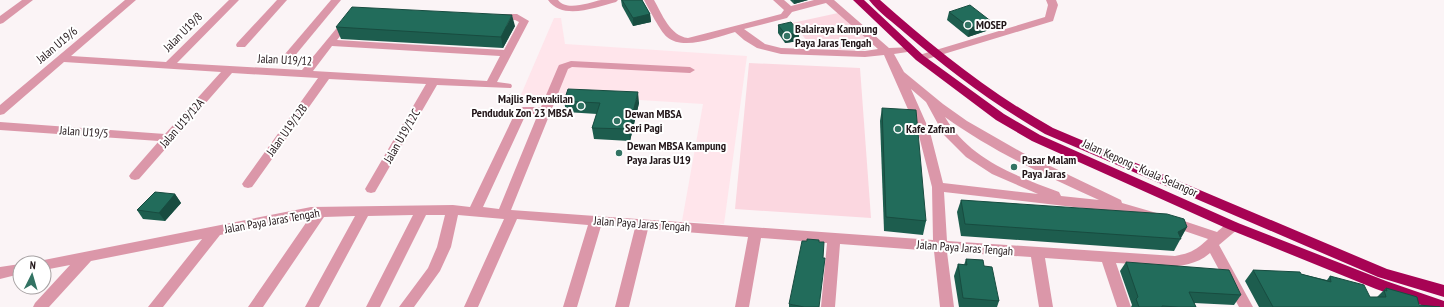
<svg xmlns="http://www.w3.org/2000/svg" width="1444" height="307" viewBox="0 0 1444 307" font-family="'PT Sans Narrow',sans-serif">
<rect width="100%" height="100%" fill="#fbf4f6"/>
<path fill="#ffe5eb" d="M554,18H561L565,44L747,56L724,224L682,221L703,104L545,94L540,105L517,104Z"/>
<g fill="#fbd7e0">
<path d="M838,13L873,45L865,50L814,49L792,23Z"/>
<path d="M749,63L860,68L871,218L735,209Z"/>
</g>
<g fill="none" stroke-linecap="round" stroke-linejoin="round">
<path stroke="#8d8486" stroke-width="2" stroke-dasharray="2.5 2" stroke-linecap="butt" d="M510,94L515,104"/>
<g fill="#db97a9" fill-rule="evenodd">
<path d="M22,0H33L3,23L0,24V16Z"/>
<path d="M125,0H136L71,56L166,62L229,0H239L177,63L302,70L345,18L348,17L353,20L337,40L504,50L519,22L515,20L495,18L493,16L495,14H517L529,21L497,82L511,84L512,86L511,88L437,85L375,192L371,193L367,192L365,189L426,84L329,79L252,187L248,188L244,187L242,184L244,181L318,78L232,73L139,179L135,180L131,179L129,176L131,173L159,141L0,130V122L165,134L221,72L64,62L4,114L0,115V105ZM332,46L500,56L487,81L313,71Z"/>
<path d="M277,0H287L245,47H237L236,45L237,43Z"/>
<path d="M331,0H341L293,58H285L284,56L285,54Z"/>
<path d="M548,0H558C567,12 590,2 601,0C607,0 612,0 618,0L616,2C596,7 563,21 548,0Z"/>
<path d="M644,0H654C662,14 670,36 688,38L781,14L784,10L773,0H784L791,6L814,0H834L889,48L914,47L915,49L914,51L894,54L904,72L943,104L967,121L1023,153L1121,200L1122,203L1160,214L1162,217L1160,220L1155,222L1125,213L944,192L947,241L1175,256C1191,253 1196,250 1208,239L1167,225L1165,222L1167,219L1172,217L1217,232C1223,227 1229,220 1238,223L1240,226L1238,229L1219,245L1253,307H1239L1210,253C1185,275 1146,264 1116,263L1131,307H1117L1102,262L1045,258L1053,307H1039L1031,257L947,252L954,307H940L934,251L840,244L835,307H821L827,243L761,238L749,307H735L748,237L648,229L629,307H615L635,228L601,226L577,307H563L588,225L517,219L478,307H464L504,219L458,215L451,247L440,271L414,307H399L428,268L437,247L445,215H426L380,307H366L413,215L368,216L319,307H305L355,216L324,217L263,307H248L310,217L220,235L163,307H148L202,239L91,261L49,307H33L35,303L70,265L44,270V263H38L44,260L311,207L453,205L470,207L518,107H541L558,67L559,65L571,61L690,67L695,70L690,73L572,67L568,69L511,210L933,240L932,187L918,132L884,55L865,57L781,54L757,48L744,40L735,32C717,37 683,51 667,37C660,31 649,9 644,0ZM826,3L878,49L865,51L781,48L765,44L744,29L787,18L792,12ZM911,89L926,102L944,135L966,157L992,174L1038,194L943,183L930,132ZM526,114H538L499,209L483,207ZM945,117C992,151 1046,176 1099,200L1061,196L1059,192C1016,176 969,159 945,117Z"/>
<path d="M1046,0H1056L1058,5L1053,21L924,60L920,61L915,58L916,56L1045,17L1048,5Z"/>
<path d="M20,264V274L0,279V267Z"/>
</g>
<g fill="#a70354" fill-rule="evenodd">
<path d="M853,0H864L924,56L1004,114L1040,135L1238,223L1386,281L1444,301V307H1427L1376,289L1228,229L1032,141L996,120L916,60Z"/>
<path d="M869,0H880C934,48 990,93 1053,128L1387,269L1444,285V297L1378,277L1045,134C995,105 949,71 905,33C894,23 879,13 869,0Z"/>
</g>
</g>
<g fill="#1d5d4e">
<path d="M621,0H642L650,14L651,22L633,26L622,6Z"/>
<path d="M790,0H808L794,4Z"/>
<path d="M949,12L989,30L968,37L947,20Z"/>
<path d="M778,25L799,41L785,43L778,33Z"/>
<path d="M515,26L503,48L341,39L336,27Z"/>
<path d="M564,101L639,103L630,141L594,139L592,128L597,114L566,112Z"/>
<path d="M882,108L926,221L923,235L884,231L880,121Z"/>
<path d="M175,194L181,203L165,221L143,219L137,210Z"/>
<path d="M961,200L1187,227L1174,251L961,236L957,212Z"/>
<path d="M966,259L984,266L999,301L997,307H959L954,276L958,264L964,265Z"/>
<path d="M1126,262L1241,295L1234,305L1194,303L1196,307H1131L1132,305L1120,271Z"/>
<path d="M1253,270L1301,274L1327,280L1330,276L1370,297H1377L1386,288L1419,305L1440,307H1259L1245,281Z"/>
<path d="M789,304L819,307H789Z"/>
</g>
<g fill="#184c40">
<path d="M794,0H808L794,4Z"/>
<path d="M650,14L651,22L633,26V18Z"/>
<path d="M512,15L515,26L503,48L501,37Z"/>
<path d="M992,22L989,30L968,37L970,28Z"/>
<path d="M799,32V41L785,43L786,35Z"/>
<path d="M638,92L639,103L630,141L629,129Z"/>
<path d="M175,194L181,203L165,221L159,213Z"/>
<path d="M1187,227L1180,239L1178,232Z"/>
</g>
<g fill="#226c5b" stroke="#184c40">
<path d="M622,0H642L650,14L633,18Z"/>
<path d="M970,5L992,22L970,28L949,12Z"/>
<path d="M352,7L512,15L501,37L336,27Z"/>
<path d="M791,22L799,32L786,35L778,25Z"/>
<path d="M568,89L638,92L629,129L592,128L600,103L564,101Z"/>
<path d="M882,108L916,110L926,221L886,217Z"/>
<path d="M155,192L175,194L159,213L137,210Z"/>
<path d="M961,200L1167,214L1184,219L1187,227L1178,232L1181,239L965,224Z"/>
<path d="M807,239L819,240V242H824L823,258H825L819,307H804L789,304L802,241H807Z"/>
<path d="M966,259L983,260L984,266L992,267L999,301L963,298L958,264L967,265Z"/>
<path d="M1126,262L1229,270L1241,295L1189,292L1196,307H1178L1162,306V307H1139L1136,299L1138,297Z"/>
<path d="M1253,270L1300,272L1301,274L1331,282L1330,276L1364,285L1370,297H1386L1384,290L1387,291L1386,288L1414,296L1417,297L1419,305L1440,307H1273Z"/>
</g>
<g fill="#327363" stroke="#fff" stroke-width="1.5">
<circle cx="968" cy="25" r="4"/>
<circle cx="787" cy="36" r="4"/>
<circle cx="581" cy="106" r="4"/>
<circle cx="617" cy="121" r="4"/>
<circle cx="898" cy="129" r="4"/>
<circle cx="619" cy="153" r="4"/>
<circle cx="1014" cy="167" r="4"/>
</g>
<g text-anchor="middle" stroke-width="4" stroke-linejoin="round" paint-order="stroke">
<g font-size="12" font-weight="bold" fill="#221619" stroke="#fff" text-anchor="start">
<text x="976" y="29">MOSEP</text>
<text x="795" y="33">Balairaya Kampung<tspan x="795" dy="14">Paya Jaras Tengah</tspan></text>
<text x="573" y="103" text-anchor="end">Majlis Perwakilan<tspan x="573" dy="14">Penduduk Zon 23 MBSA</tspan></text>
<text x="625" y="118">Dewan MBSA<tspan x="625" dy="14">Seri Pagi</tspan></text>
<text x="906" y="133">Kafe Zafran</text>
<text x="627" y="150">Dewan MBSA Kampung<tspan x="627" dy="14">Paya Jaras U19</tspan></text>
<text x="1022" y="164">Pasar Malam<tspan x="1022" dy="14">Paya Jaras</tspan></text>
</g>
<g font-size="12" fill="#221619" stroke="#fff">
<text transform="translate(183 32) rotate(-45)" y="4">Jalan U19/8</text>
<text transform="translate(57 45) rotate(-40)" y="4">Jalan U19/6</text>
<text transform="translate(285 60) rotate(3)" y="4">Jalan U19/12</text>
<text transform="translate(182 123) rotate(-49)" y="4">Jalan U19/12A</text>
<text transform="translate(287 130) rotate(-54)" y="4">Jalan U19/12B</text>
<text transform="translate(84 132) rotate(4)" y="4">Jalan U19/5</text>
<text transform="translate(402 136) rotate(-60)" y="4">Jalan U19/12C</text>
<text transform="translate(1140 168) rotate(24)" y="4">Jalan Kepong - Kuala Selangor</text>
<text transform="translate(272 221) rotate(-10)" y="4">Jalan Paya Jaras Tengah</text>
<text transform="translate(642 224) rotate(4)" y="4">Jalan Paya Jaras Tengah</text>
<text transform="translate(965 248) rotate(4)" y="4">Jalan Paya Jaras Tengah</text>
</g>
</g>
<g transform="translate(32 275) rotate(5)"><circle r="19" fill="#ffffff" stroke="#a7a2a3"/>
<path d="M0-3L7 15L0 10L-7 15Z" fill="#327363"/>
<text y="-6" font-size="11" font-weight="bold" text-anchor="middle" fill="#221619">N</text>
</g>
</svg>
